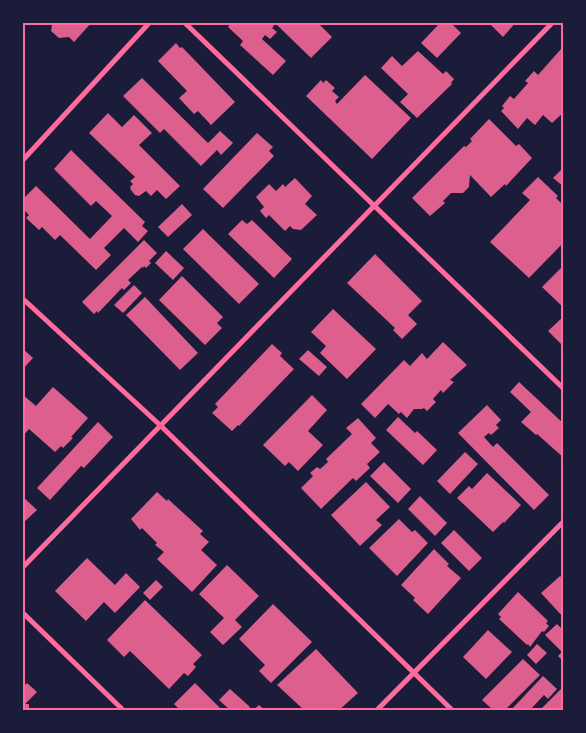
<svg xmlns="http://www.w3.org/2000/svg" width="586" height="733" viewBox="0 0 586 733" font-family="'DejaVu Sans',sans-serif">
<rect width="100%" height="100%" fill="#1b1b3a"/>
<g fill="#dd5f8e">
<path d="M50,22H92L74,42L69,37L59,38L51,31L52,25Z"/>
<path d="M230,22H270L274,26L272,28L277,32L270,39L265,35L262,39L286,61L273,75L240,45L243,41L228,27L231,23Z"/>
<path d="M277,22H317L332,37L311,58L276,24Z"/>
<path d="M441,22H450L461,33L437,58L421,43Z"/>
<path d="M488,22H516L503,37Z"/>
<path d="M176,43L180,48L182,47L235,102L211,125L198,111L194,114L179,98L187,91L158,61Z"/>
<path d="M561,49L564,51V112L552,123L543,115L535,125L527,118L518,129L501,111L504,108L502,106L510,96L514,99L528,83L525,81L534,71L538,75Z"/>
<path d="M418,51L443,74L446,71L454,79L451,83L452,84L417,118L400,102L408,94L381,68L392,56L402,66Z"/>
<path d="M365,75L411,118L372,159L306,96L321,80L323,83L326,80L335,88L332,91L339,97L335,101L337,104Z"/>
<path d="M142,78L208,143L220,131L233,143L221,155L217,150L201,166L164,129L160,133L123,96Z"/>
<path d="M108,113L122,127L134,115L152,133L139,145L180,186L166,199L157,190L151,196L146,191L139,196L135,195L131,190L130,187L133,184L130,181L135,177L89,133Z"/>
<path d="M489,119L516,146L519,144L532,158L506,186L505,184L491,197L470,175L469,187L463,193H451L443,201L445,203L430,216L412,198L464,146L466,147L472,141L470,139Z"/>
<path d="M257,133L273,147L269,151L274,156L223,208L203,189Z"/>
<path d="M71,150L145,222L142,226L148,231L138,242L124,228L104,248L111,255L96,270L60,235L55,240L42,227L39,230L26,218L29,215L22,208V200L36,186L90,239L112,216L96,201L91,206L54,169Z"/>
<path d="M564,167V187L553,178Z"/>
<path d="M538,177L558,196L556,198L564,206V242L529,278L490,242L530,200L522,193Z"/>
<path d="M295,178L312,196L305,204L317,215L301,230L293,229L290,226L285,231L269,215L266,218L260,211L264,207L256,197L269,184L276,191L283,184L285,187Z"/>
<path d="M182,204L192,215L168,237L158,227Z"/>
<path d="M242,220L247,224L252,220L292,259L274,278L228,234Z"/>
<path d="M203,229L259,284L239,304L183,249Z"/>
<path d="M144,240L157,253L149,261L151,263L146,268L144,266L143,268L142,267L128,280L131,283L124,290L122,288L98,313L97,311L94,314L82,302Z"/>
<path d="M166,251L184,268L173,280L155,263Z"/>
<path d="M375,254L422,301L408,315L417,324L402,339L393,330L395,328L347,283Z"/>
<path d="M564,265V308L542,287Z"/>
<path d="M182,276L223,317L217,323L222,328L205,345L159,300Z"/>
<path d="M134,285L142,293L123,313L114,305Z"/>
<path d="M145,297L198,353L180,370L126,315Z"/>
<path d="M333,309L376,349L347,379L320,353L326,346L311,332Z"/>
<path d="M564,316V347L548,331Z"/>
<path d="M443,342L467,365L450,380L454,382L443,393L441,390L433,399L436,402L427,411L424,408L422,409H414L407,418L401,412L399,414L388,404L375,418L361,404L404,360L410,366L422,353L427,359Z"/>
<path d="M272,344L282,353L280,356L294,369L239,426L238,425L232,431L212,413L218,407L215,404Z"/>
<path d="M22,348L33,358L22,370Z"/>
<path d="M308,350L327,367L319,376L299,359Z"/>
<path d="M519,382L564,424V458L537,434L536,435L521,422L531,412L510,392Z"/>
<path d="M53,387L88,418L71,437L73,438L63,448L61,446L55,452L29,429L22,437V396L23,395L36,406Z"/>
<path d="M312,395L327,410L308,431L323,445L298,471L289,462L285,466L263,445Z"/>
<path d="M487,405L501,420L496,425L499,428L491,435L489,433L484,437L493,447L497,443L549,495L534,510L458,433Z"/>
<path d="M398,417L415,433L417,431L437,450L423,465L386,430Z"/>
<path d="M358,418L376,438L371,443L380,452L367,464L370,468L356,481L353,478L321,509L301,488L313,476L310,473L317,467L320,469L328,462L326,459L352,434L346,428Z"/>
<path d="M98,422L113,437L84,468L81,466L50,500L37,488Z"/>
<path d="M465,452L478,464L450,494L437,481Z"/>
<path d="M384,462L411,489L398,503L370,476Z"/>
<path d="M487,473L521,505L504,523L503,522L493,532L457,498L469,486L472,489Z"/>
<path d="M366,482L390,507L376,520L382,525L360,546L331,515Z"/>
<path d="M157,492L167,501L168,499L203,531L200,534L209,542L201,550L217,565L192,592L157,559L164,552L155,545L157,543L142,528L140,530L131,519Z"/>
<path d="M22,496L37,510L22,524Z"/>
<path d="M420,496L447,523L435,536L408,509Z"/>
<path d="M399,519L412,532L415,530L428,543L397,576L369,548Z"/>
<path d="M454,530L482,558L469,571L441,543Z"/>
<path d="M434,549L449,564L447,566L461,578L428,614L413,600L415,598L401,585Z"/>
<path d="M87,558L115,585L126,573L140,587L115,613L104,602L86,621L55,591Z"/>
<path d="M227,565L259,596L235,620L242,627L223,645L210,632L224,618L199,594Z"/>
<path d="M560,576L564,579V618L541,593Z"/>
<path d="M156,580L163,587L150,600L143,593Z"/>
<path d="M518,592L548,621L546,623L549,626L544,632L542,631L530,647L528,644L527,645L499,619L501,617L498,614Z"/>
<path d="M145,600L202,655L193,664L196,667L188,676L184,673L169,689L130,651L124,657L107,640Z"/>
<path d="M273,604L312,642L271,683L259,671L265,665L239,639Z"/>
<path d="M557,624L564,631V662L558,656L562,652L545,635Z"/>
<path d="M488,630L512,652L486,679L463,657Z"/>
<path d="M537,644L547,653L536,664L527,655Z"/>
<path d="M316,649L358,693L339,710H304L277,685Z"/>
<path d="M523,659L540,675L505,710H493L482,700Z"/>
<path d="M543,676L557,689L548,699L544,695L530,710H511Z"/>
<path d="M27,683L37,692L25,704H29V710H22V688Z"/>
<path d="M195,683L222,710H180L174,704Z"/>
<path d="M564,686V710H540Z"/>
<path d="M230,689L250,707L246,710H230L219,700Z"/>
<path d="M259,705L265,710H253Z"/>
</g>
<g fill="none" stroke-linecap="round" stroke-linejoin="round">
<g stroke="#ff6b9d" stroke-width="5">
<path d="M184,22L564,389"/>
<path d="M22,161L150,22"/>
<path d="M22,298L161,426L452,710"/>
<path d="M22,568L553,22"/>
<path d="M22,612L123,710"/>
<path d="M377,710L564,521"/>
</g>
</g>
<rect width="586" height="733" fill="none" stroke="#1b1b3a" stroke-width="48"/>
<rect x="24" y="24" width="538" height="685" fill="none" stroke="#ff6b9d" stroke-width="2"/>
</svg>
